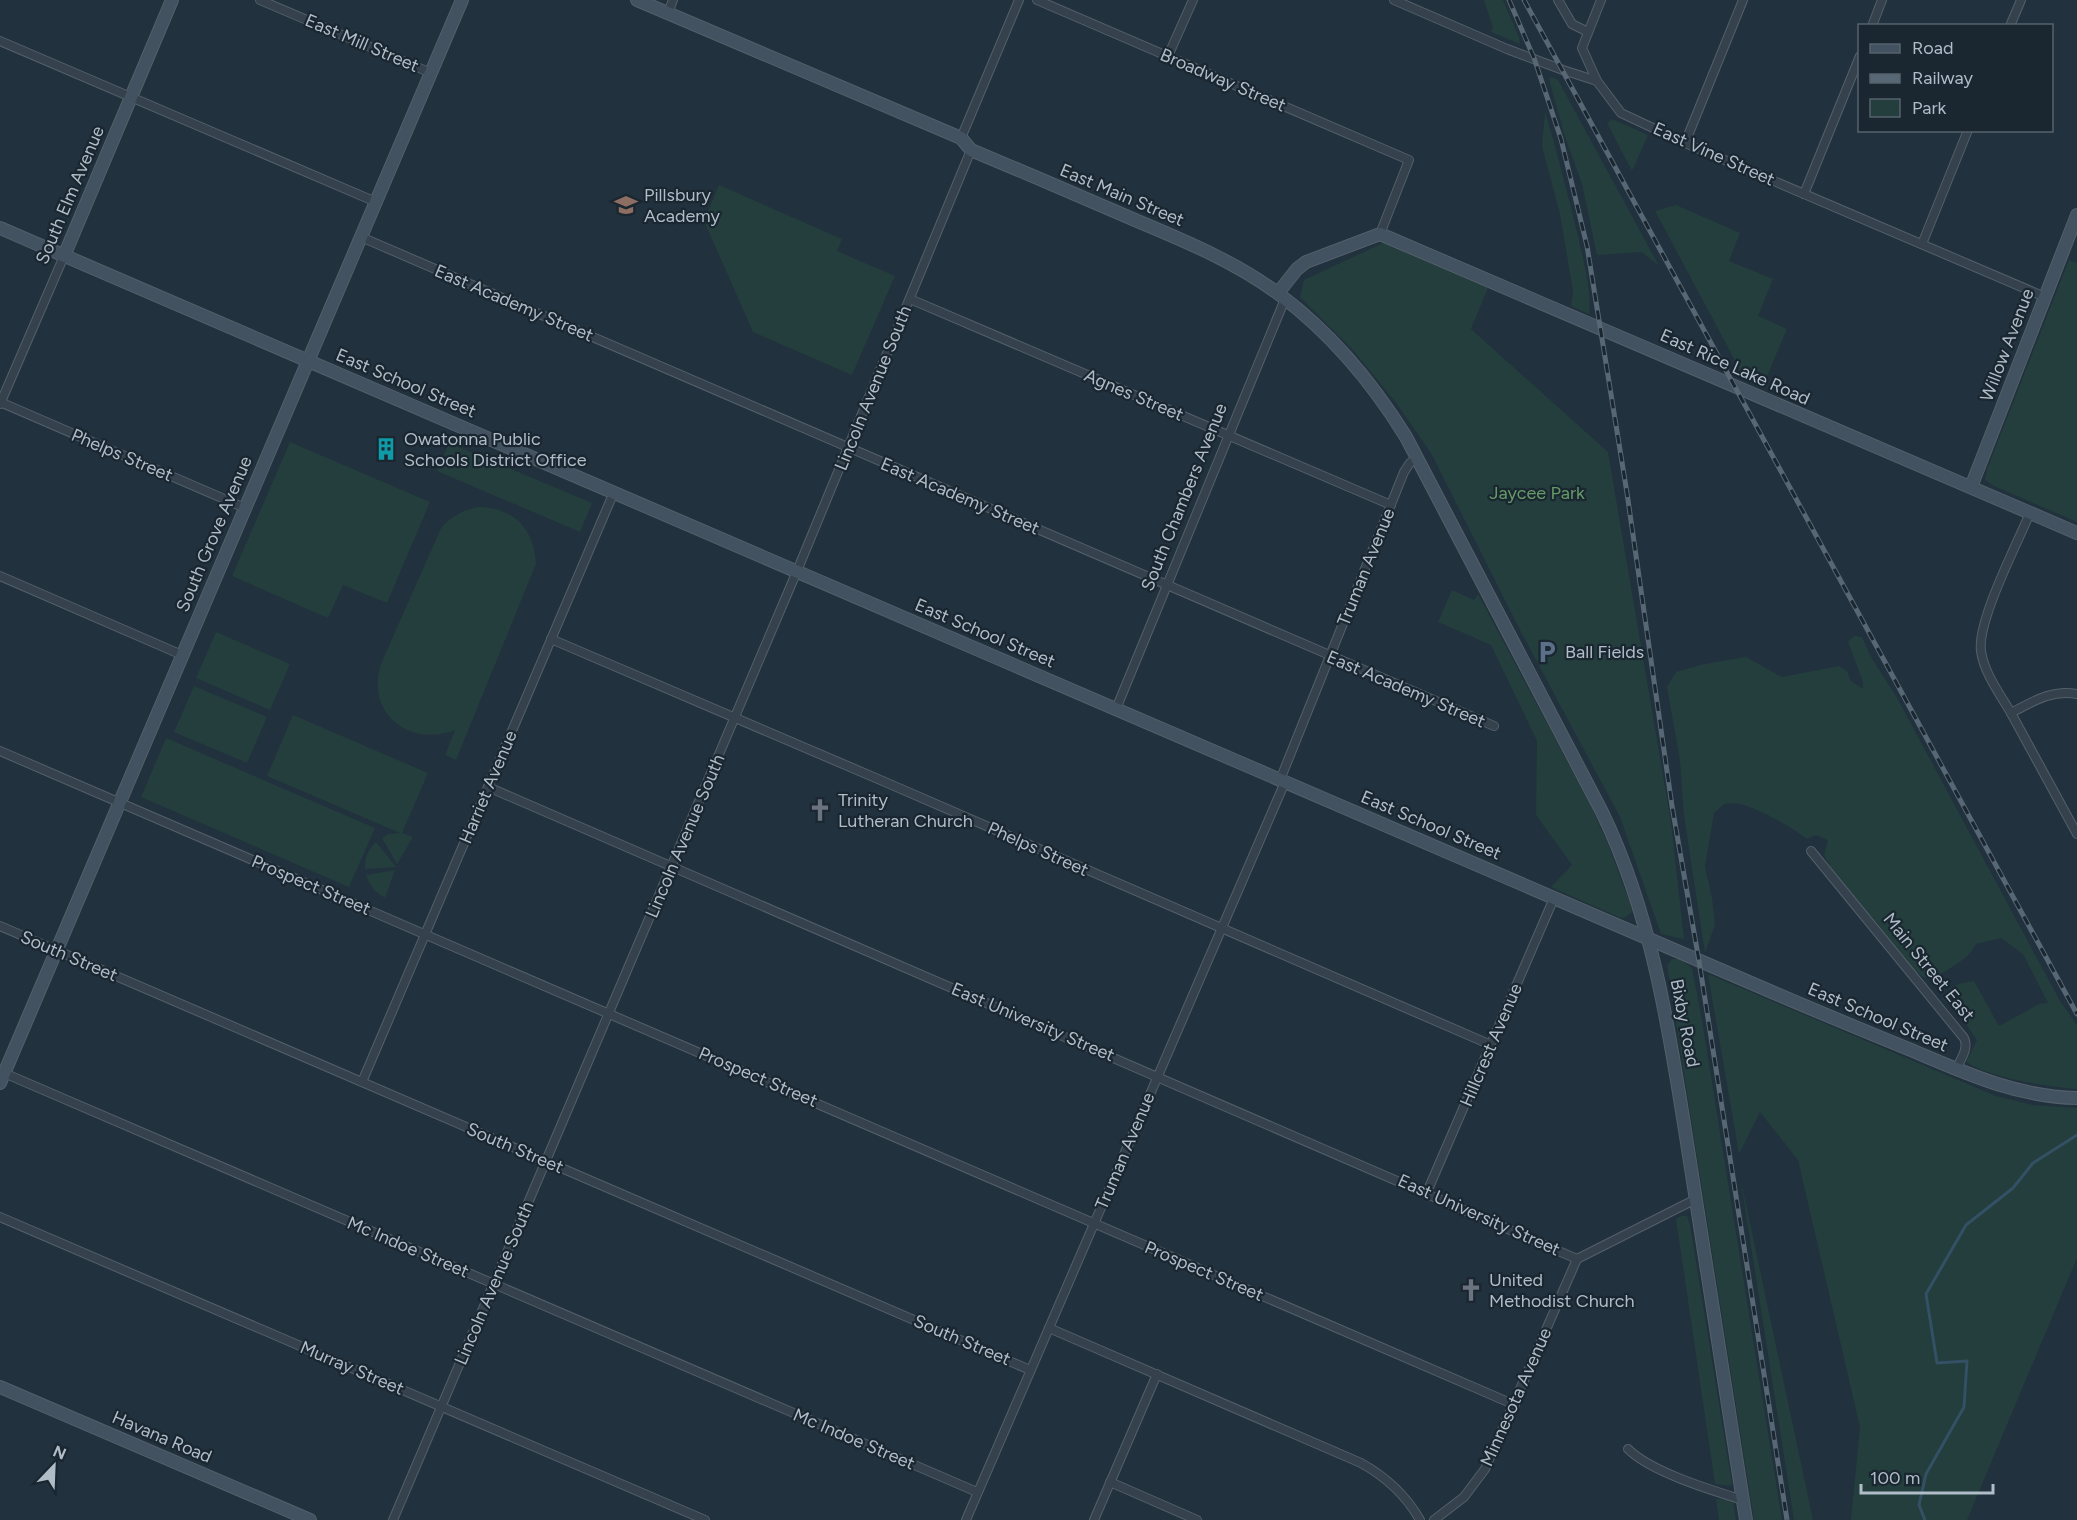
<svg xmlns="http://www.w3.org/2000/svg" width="2077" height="1520" viewBox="0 0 2077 1520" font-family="Figtree,sans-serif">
<rect width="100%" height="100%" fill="#21313d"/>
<g fill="#233e3d">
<path d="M1484,0H1503L1519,37L1520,44L1491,32L1493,27Z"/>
<path d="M1552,77L1558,80L1659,266L1642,252L1597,255L1582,184L1564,134L1551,86L1549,79Z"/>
<path d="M1545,111C1557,153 1568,194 1578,236C1583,260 1592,289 1589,314L1571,306L1573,291L1560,214L1542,146Z"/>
<path d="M1612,119L1648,135L1632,171L1607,123Z"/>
<path d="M719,185L842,239L837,251L895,276L852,375L753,332L704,221Z"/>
<path d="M1676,205L1740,233L1729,261L1773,279L1758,316L1787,329L1762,388L1746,381L1655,211Z"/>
<path d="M1383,243L1488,288L1471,329L1608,452L1671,822L1684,939L1661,934L1620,817L1521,632L1431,453L1397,404L1352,349L1300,297L1304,280Z"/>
<path d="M2069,260L2077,263V522L1994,486L1985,480L1987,469Z"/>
<path d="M290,442L430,502L387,603L343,585L328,618L232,576Z"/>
<path d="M449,443L592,503L580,532L437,471Z"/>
<path d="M480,507C515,508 535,531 536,564L456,760L445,755L455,730C409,748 365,713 381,664L441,528C452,516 464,509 480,507Z"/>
<path d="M1452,590L1474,600L1478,594L1590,804L1608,844L1631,906L1632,912L1626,917L1621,918L1551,887L1572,865L1536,815L1537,741L1491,645L1438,622Z"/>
<path d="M216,632L290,664L270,710L196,678Z"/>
<path d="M1854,636L1862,637L1871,657L1896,696L2060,1001L2077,1025V1089C2044,1086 1994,1079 1966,1062L1977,1040L1958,1012L1942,999C1951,984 1958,984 1974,981L1999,1026L2039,1004L2048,1003L2023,954L2001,938L1976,944C1967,962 1949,967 1934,979L1925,978L1914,970L1833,871L1824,855L1828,840L1816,835L1807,839C1793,828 1743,797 1725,804C1721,806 1717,811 1714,813L1705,867L1712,897L1715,925L1705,953L1684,816L1680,761L1667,687L1676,672L1704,664L1746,657L1782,677L1839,666L1847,671L1851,681L1863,689V682L1848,642Z"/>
<path d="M194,686L267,717L247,763L174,732Z"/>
<path d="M293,715L428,773L402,833L413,837L397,864L382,838L388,834L400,833L267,776Z"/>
<path d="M166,738L375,828L349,887L141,797Z"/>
<path d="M376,842L396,867L365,869C365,857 367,851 376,842Z"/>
<path d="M395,870L385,898C375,892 370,887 366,875Z"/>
<path d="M1672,959H1679L1692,968L1702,1020L1782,1520H1754L1667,965Z"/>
<path d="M1708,974L1996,1096L2033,1105L2077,1108V1258L1967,1520H1851L1860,1427L1798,1160L1760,1112L1739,1154Z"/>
<path d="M1740,1176L1813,1520H1794Z"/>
<path d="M1681,1216H1687L1690,1224L1732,1484L1729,1486L1715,1484L1676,1219Z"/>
<path d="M1716,1499L1733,1500L1736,1520H1719Z"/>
</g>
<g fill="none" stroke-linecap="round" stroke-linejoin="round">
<path stroke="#345065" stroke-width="3" d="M1925,1520L1919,1505L1926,1474L1964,1407L1967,1361L1937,1363L1926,1294L1966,1225L2013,1188L2033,1163L2077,1135"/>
<g stroke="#53606a" stroke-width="10">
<g id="street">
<path d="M260,0L431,73"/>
<path d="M1037,0L1409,160L1380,234"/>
<path d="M1394,0L1507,49L1563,70L1597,81L1621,113L1685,143L2045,297"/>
<path d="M1558,0L1572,24L1588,32"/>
<path d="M668,13L673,0"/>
<path d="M1872,26L1882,0"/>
<path d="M2010,26L2021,0"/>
<path d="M0,41L376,202"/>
<path d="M1168,56L1193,0"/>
<path d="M1597,81L1582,48L1601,0"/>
<path d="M961,138L1019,0"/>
<path d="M1685,143L1743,0"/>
<path d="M1804,194L1860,56"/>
<path d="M361,237L1494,726"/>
<path d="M1922,244L1968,130"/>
<path d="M910,299L1391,505"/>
<path d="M0,402L245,508"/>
<path d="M0,404L64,256"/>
<path d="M0,576L182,655"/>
<path d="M551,639L885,782L1491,1045"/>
<path d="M2077,694C2052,689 2032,702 2011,713L2077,834"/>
<path d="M1116,709L1285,299"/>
<path d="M2011,713C2000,694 1984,673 1981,651C1977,621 2017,544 2030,513"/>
<path d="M0,751L1515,1405"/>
<path d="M1280,780L1404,472L1410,463L1417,458"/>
<path d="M488,787L1577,1259"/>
<path d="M1811,851L1964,1038C1969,1048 1961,1059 1956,1069"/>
<path d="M0,926L1030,1370"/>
<path d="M4,1073L977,1492"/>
<path d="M362,1082L614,492"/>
<path d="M1427,1192L1554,898"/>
<path d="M0,1217L705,1520"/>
<path d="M1577,1259L1696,1199"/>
<path d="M1049,1328L1361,1463C1386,1477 1406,1495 1420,1520"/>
<path d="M1628,1449C1651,1472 1711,1490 1743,1500"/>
<path d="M1110,1482L1197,1520"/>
<path d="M393,1520L797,571L971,150"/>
<path d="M966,1520L1285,782"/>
<path d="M1094,1520L1157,1374"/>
<path d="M1434,1520L1464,1497L1485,1469L1577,1259"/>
</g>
</g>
<g stroke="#53606a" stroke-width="14">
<g id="secondary">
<path d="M637,0L961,138L971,150C1026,173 1080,196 1135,220C1185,241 1236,262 1280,295C1332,334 1372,382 1406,437L1602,812C1655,922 1671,1042 1690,1162C1709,1281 1727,1401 1746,1520"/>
<path d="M0,228L1779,995C1823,1014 1867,1032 1911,1050C1965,1073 2017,1097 2077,1098"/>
<path d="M64,256L172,0"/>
<path d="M1278,293L1297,269L1306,262L1380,234L2077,533"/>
<path d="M1971,487L2077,215"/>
<path d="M0,1083L462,0"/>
<path d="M0,1387L310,1520"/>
</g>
</g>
<use href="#street" stroke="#35424d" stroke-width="8"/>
<use href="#secondary" stroke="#435260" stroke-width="12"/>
<g stroke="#576774" stroke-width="5">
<g id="rail">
<path d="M1509,0L1534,58L1561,139L1587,246L1627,493L1672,806L1699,961L1787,1520"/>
<path d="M1524,0L2077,1014"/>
</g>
</g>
<use href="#rail" stroke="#1a2731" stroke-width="3" stroke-dasharray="9" stroke-linecap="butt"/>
</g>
<defs>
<g id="school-bare" transform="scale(1.8)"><path d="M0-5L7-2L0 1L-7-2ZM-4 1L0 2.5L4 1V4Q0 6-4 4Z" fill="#8d6e63" stroke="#1a2731" stroke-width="2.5" paint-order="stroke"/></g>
<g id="building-bare" transform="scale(1.8)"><path d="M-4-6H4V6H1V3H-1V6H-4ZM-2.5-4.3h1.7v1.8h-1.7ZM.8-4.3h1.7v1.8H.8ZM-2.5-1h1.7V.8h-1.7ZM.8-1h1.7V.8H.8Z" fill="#0f9aa8" stroke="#1a2731" stroke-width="2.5" paint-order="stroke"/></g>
<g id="parking-bare" transform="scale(1.8)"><path d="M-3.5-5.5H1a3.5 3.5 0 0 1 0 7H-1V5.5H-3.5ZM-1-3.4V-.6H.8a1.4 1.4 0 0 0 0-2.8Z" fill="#5c6f8a" stroke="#1a2731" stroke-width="2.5" paint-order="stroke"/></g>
<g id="church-bare" transform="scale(1.8)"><path d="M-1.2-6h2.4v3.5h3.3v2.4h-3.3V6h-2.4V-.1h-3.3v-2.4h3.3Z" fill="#6b7280" stroke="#1a2731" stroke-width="2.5" paint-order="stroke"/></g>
</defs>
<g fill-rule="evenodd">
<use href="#school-bare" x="626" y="205"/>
<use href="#building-bare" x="386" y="449"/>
<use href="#parking-bare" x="1547" y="652"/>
<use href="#church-bare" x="820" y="810"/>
<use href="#church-bare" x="1471" y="1290"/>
</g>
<g text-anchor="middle" stroke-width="4.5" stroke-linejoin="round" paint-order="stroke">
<g font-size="18" fill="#b0bdc8" stroke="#1a2731">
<text transform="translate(362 43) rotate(23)" y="6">East Mill Street</text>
<text transform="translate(1223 80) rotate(23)" y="6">Broadway Street</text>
<text transform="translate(1714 154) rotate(24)" y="6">East Vine Street</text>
<text transform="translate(70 195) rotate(-67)" y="6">South Elm Avenue</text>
<text transform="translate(1122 195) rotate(23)" y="6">East Main Street</text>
<text transform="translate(514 303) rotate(23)" y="6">East Academy Street</text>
<text transform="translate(2007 345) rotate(-69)" y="6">Willow Avenue</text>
<text transform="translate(1735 367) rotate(24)" y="6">East Rice Lake Road</text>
<text transform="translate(406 383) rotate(23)" y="6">East School Street</text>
<text transform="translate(873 388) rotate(-68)" y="6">Lincoln Avenue South</text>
<text transform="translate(1134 395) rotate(23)" y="6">Agnes Street</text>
<text transform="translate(122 455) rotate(23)" y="6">Phelps Street</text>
<text transform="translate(960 496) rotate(23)" y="6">East Academy Street</text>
<text transform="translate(1184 497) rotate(-68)" y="6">South Chambers Avenue</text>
<text transform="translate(214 534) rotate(-67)" y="6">South Grove Avenue</text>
<text transform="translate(1366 567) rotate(-68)" y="6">Truman Avenue</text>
<text transform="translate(985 633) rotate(23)" y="6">East School Street</text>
<text transform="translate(1406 689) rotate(23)" y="6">East Academy Street</text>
<text transform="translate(488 787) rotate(-67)" y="6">Harriet Avenue</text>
<text transform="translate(1431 825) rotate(23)" y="6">East School Street</text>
<text transform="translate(685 836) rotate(-67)" y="6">Lincoln Avenue South</text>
<text transform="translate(1038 849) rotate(24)" y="6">Phelps Street</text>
<text transform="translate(311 885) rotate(23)" y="6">Prospect Street</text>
<text transform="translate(69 956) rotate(23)" y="6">South Street</text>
<text transform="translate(1929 967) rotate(51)" y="6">Main Street East</text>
<text transform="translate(1878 1017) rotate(23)" y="6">East School Street</text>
<text transform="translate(1033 1022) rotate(23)" y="6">East University Street</text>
<text transform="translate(1685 1023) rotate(79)" y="6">Bixby Road</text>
<text transform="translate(1491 1045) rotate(-67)" y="6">Hillcrest Avenue</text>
<text transform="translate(758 1077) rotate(23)" y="6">Prospect Street</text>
<text transform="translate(515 1148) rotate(23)" y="6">South Street</text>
<text transform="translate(1125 1151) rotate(-67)" y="6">Truman Avenue</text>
<text transform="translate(1479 1215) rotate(24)" y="6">East University Street</text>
<text transform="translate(408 1247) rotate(23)" y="6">Mc Indoe Street</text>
<text transform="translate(1204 1271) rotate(23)" y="6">Prospect Street</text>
<text transform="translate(494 1283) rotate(-67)" y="6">Lincoln Avenue South</text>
<text transform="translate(962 1340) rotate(23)" y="6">South Street</text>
<text transform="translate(352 1368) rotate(23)" y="6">Murray Street</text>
<text transform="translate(1516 1397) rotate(-66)" y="6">Minnesota Avenue</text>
<text transform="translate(162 1437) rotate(23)" y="6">Havana Road</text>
<text transform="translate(854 1439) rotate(23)" y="6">Mc Indoe Street</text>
</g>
<g font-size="18" fill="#b0bdc8" stroke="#1a2731" text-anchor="start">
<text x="644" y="201">Pillsbury<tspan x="644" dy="21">Academy</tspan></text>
<text x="404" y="445">Owatonna Public<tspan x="404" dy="21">Schools District Office</tspan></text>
<text x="1565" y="658">Ball Fields</text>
<text x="838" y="806">Trinity<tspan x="838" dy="21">Lutheran Church</tspan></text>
<text x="1489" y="1286">United<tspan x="1489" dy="21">Methodist Church</tspan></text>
</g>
<g font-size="18" fill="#669b69" stroke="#1a2731">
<text x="1537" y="499">Jaycee Park</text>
</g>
</g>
<rect x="1858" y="24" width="195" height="108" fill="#1a2731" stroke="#56636d" stroke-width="1.5"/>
<rect x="1870" y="44" width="30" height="9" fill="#435260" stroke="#56636d" stroke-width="1.5"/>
<text x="1912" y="54" font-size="18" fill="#b0bdc8">Road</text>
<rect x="1870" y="74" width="30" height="9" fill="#576774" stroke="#56636d" stroke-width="1.5"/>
<text x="1912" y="84" font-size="18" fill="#b0bdc8">Railway</text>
<rect x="1870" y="99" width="30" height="18" fill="#233e3d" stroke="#56636d" stroke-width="1.5"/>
<text x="1912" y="114" font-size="18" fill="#b0bdc8">Park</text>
<g transform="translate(54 1466) rotate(23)" stroke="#1a2731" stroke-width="4.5" paint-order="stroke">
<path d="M0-4.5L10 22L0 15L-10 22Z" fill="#b0bdc8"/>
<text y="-9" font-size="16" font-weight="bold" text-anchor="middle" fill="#b0bdc8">N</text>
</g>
<path d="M1861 1484v9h132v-9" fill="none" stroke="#b0bdc8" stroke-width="3"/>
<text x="1870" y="1484" font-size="18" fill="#b0bdc8" stroke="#1a2731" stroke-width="4.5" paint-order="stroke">100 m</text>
</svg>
